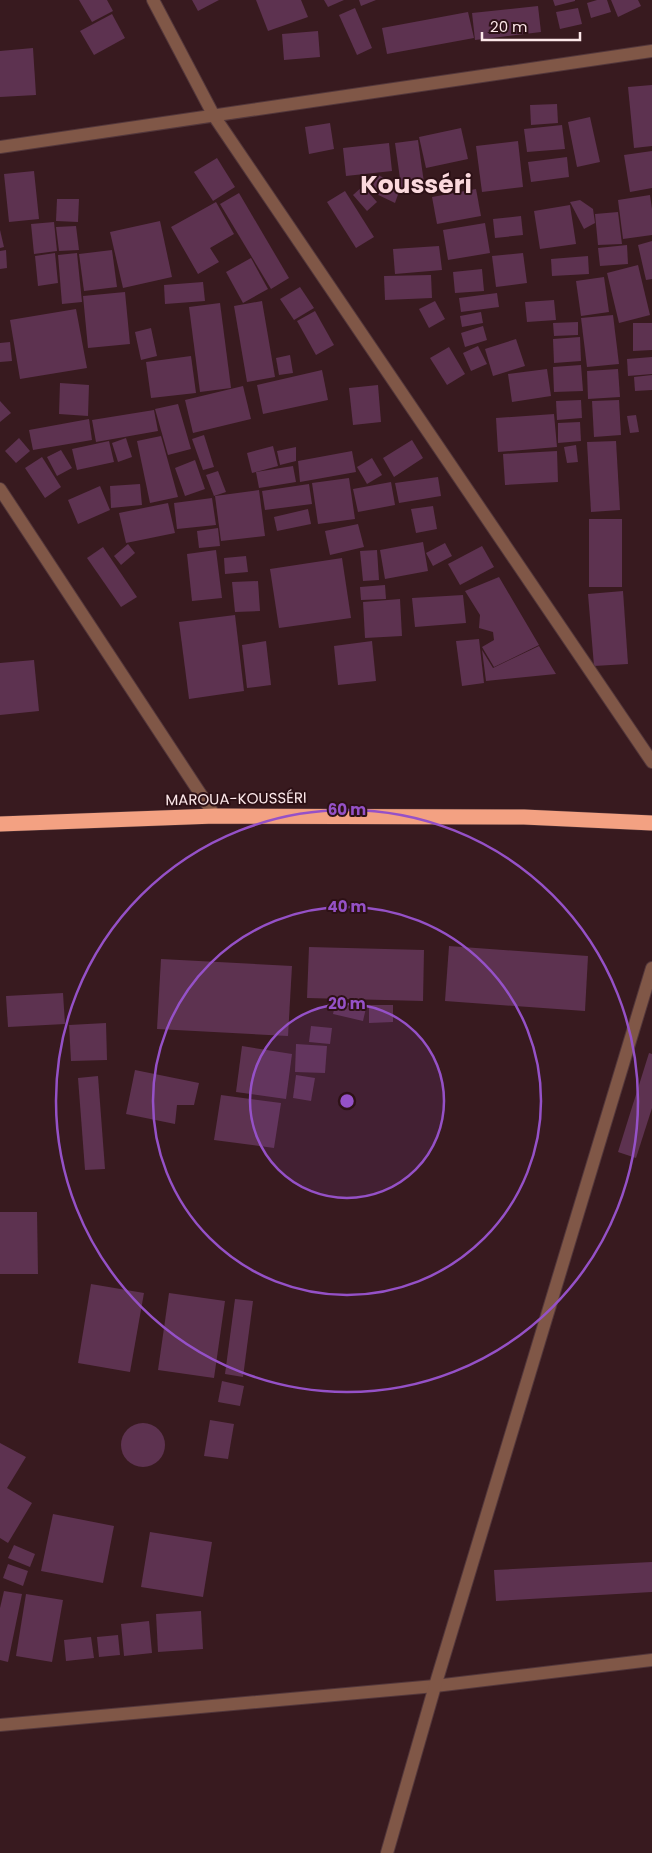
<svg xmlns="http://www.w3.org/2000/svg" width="652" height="1853" viewBox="0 0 652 1853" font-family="Poppins,sans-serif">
<rect width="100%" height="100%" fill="#381a1f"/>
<g fill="#5d3250">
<path d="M79,0H107L113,11L92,22Z"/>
<path d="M192,0H219L198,11Z"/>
<path d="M256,0H301L308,17L268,31Z"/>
<path d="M324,0H344L328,7Z"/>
<path d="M359,0H376L361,6Z"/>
<path d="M553,0H575V1L555,6Z"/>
<path d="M597,0H607L611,12L591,18L587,3Z"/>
<path d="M611,0H638L641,6L618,17Z"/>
<path d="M538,6L541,32L475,40L472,13Z"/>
<path d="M355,8L372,48L357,55L339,15Z"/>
<path d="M578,8L582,24L560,29L556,12Z"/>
<path d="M468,12L474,38L387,54L382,28Z"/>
<path d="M112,14L125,38L94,55L80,31Z"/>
<path d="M318,31L320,57L284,60L282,34Z"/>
<path d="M33,48L36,95L0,97V51Z"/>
<path d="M652,85V146L634,148L628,87Z"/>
<path d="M557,104L558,123L531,125L530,105Z"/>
<path d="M590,117L600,162L577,167L568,122Z"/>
<path d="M330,123L334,149L309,154L305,127Z"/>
<path d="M562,125L565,149L527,152L524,129Z"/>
<path d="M461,128L468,159L426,168L419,137Z"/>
<path d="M418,140L425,190L402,193L395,143Z"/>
<path d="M518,141L523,187L482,192L476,146Z"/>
<path d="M389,143L392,171L346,176L343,148Z"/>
<path d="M652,151V188L630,192L624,155Z"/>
<path d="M567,157L569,177L531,182L528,162Z"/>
<path d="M217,158L235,187L213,201L194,172Z"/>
<path d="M34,171L39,219L9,222L4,174Z"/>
<path d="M378,175L401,186L395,203L370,191Z"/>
<path d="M363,186L377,202L367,211L353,195Z"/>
<path d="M476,189L481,216L437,224L432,197Z"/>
<path d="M345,191L374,237L356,248L327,202Z"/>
<path d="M239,193L289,278L271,289L220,204Z"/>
<path d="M650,195L652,209V235L623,239L618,200Z"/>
<path d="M57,199H79L78,222L56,221Z"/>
<path d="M580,200L593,209L595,223L584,229L570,202Z"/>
<path d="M216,202L234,234L210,248L219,262L198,274L171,227Z"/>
<path d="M570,205L576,244L540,249L534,211Z"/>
<path d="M618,212L622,244L598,245L595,214Z"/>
<path d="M521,216L523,235L495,238L493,219Z"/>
<path d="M160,221L172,277L123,288L110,232Z"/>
<path d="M54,222L57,251L34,254L31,224Z"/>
<path d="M485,223L490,253L448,260L443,230Z"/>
<path d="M76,226L79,250L59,251L56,227Z"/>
<path d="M0,230L4,247L0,248Z"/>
<path d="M652,241V279L646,280L638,245Z"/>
<path d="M627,245L628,264L600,266L598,248Z"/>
<path d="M439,246L442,270L395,274L393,249Z"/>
<path d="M6,250L7,268L0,269V251Z"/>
<path d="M112,250L117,287L84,291L79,254Z"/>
<path d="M55,253L58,283L38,286L35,256Z"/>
<path d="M77,253L82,302L62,304L58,255Z"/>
<path d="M523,253L527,283L496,287L492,256Z"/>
<path d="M588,256L589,274L552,276L551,259Z"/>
<path d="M251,258L268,289L243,303L226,272Z"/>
<path d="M638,265L650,315L619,323L607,273Z"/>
<path d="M482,269L484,291L455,293L453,272Z"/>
<path d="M431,275L432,298L385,300L384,276Z"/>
<path d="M604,277L609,312L581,316L576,281Z"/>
<path d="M203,282L205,301L165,304L164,285Z"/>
<path d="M300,287L314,308L294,320L280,299Z"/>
<path d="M125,292L130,344L88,348L83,296Z"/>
<path d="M497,293L499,307L461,312L459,298Z"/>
<path d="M554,300L556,320L527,322L525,302Z"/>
<path d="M262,301L275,377L247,382L234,306Z"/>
<path d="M435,301L445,319L429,328L419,309Z"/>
<path d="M220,303L231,388L200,392L189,307Z"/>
<path d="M76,309L87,368L20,379L10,320Z"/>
<path d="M315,311L334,345L316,355L297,321Z"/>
<path d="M481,312L483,323L462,327L460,316Z"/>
<path d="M613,315L619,364L587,367L581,318Z"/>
<path d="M578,322V335L554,336L553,323Z"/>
<path d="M633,323H652V350L633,351Z"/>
<path d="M483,326L487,340L465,347L461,333Z"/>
<path d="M151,328L157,356L141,360L135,332Z"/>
<path d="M580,337L581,361L554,363L553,339Z"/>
<path d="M516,339L525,366L493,376L485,349Z"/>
<path d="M10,342L12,361L0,362V343Z"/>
<path d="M478,346L487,364L471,371L463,353Z"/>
<path d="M449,347L465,374L447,385L430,358Z"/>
<path d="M290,355L293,373L279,375L276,358Z"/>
<path d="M191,356L196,393L151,398L146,362Z"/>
<path d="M652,357V374L628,376L627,359Z"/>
<path d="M581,365L583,391L554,392L553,367Z"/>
<path d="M547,369L551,396L512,402L508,374Z"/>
<path d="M618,369L620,397L588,399L587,371Z"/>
<path d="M322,370L328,400L263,414L257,385Z"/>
<path d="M652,375V390L635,391L634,377Z"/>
<path d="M60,383L89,385L88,416L59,414Z"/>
<path d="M378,385L381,422L353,425L349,388Z"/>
<path d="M243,386L251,419L193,433L185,400Z"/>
<path d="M581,400L582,418L557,420L556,401Z"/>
<path d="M619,400L621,435L594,437L592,401Z"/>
<path d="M0,401L11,413L0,422Z"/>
<path d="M178,404L191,449L168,455L155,409Z"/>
<path d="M154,410L158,431L96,442L92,420Z"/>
<path d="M554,414L557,447L498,452L496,418Z"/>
<path d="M636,415L639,432L630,433L627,416Z"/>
<path d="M89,419L92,440L33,450L29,430Z"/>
<path d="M580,422L581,441L558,443V423Z"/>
<path d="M204,435L214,467L203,470L192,439Z"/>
<path d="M161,436L178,497L150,503L137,441Z"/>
<path d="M19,438L30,451L16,463L5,451Z"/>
<path d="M126,438L132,457L118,462L112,443Z"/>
<path d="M412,440L423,458L394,477L383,458Z"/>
<path d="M109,441L114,462L77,470L72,449Z"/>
<path d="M616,441L620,510L591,512L587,442Z"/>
<path d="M576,445L578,462L567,463L564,447Z"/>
<path d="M273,446L278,466L252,473L247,453Z"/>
<path d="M296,447V461L280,465L277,451Z"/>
<path d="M61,450L72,468L57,476L47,457Z"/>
<path d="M352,451L356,472L300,482L298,461Z"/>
<path d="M557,451L558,482L505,485L503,454Z"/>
<path d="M42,457L61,487L45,498L25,468Z"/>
<path d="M372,458L382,475L367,484L357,467Z"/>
<path d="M195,460L205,489L185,496L175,468Z"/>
<path d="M293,466L296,482L259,488L256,472Z"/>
<path d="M218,471L226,492L214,496L206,475Z"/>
<path d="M438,477L441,496L399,503L395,483Z"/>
<path d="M349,478L355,519L318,524L312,483Z"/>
<path d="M391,482L395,505L358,512L353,489Z"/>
<path d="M140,484L142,505L111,508L110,486Z"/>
<path d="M309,484L312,504L265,510L262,491Z"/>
<path d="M100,486L110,510L78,524L68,500Z"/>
<path d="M259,490L265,536L221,541L215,496Z"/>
<path d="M212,498L216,525L177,529L174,503Z"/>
<path d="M168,503L175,533L126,543L119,513Z"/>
<path d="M433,506L437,529L416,533L411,509Z"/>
<path d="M308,509L311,524L277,531L274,517Z"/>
<rect x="589" y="519" width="33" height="68"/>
<path d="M358,524L364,547L330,555L325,531Z"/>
<path d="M218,528L220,546L199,548L197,531Z"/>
<path d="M423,542L428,571L385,579L380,550Z"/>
<path d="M445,543L452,556L433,566L426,553Z"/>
<path d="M128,544L135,553L121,565L114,556Z"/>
<path d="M482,546L494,567L460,585L448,564Z"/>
<path d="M103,547L137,597L121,607L87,558Z"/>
<path d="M216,550L222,598L192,601L187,554Z"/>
<path d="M377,550L379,580L363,581L360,551Z"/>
<path d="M246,556L248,572L225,574L224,558Z"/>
<path d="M342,558L351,618L279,628L270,569Z"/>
<path d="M499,577L539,645L494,667L482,647L494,640L493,632L479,628L480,615L465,591Z"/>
<path d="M258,581L260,611L235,612L232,582Z"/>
<path d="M385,585L386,599L361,600L360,587Z"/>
<path d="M623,591L628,664L594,666L588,594Z"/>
<path d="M463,595L466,623L415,627L412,598Z"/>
<path d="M400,599L402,636L365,638L363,602Z"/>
<path d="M235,615L244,691L189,699L179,622Z"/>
<path d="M479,639L484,683L462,686L456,641Z"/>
<path d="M266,641L271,685L247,688L242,645Z"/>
<path d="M372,641L376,681L338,685L334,646Z"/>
<path d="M539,646L556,674L486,681L482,650L493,668Z"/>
<path d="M34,660L39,711L0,715V663Z"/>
<path d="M449,946L588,956L585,1011L445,1001Z"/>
<path d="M309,947L424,950L423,1001L307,998Z"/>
<path d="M161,959L292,966L288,1036L157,1029Z"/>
<path d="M63,993L65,1024L8,1027L6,996Z"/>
<path d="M336,1001L366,1008L363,1021L333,1014Z"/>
<path d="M369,1005H393V1022L369,1023Z"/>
<path d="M106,1023L107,1060L71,1061L69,1025Z"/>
<path d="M311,1026L332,1028L330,1044L309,1042Z"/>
<path d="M296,1044L327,1046L325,1073L295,1072Z"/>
<path d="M242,1046L292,1054L286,1099L236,1092Z"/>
<path d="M649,1053L652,1054V1108L636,1158L618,1152Z"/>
<path d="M135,1070L199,1083L194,1105H177L175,1124L126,1114Z"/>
<path d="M296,1075L315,1078L311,1101L293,1098Z"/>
<path d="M98,1076L105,1169L85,1170L78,1078Z"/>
<path d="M221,1095L281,1103L274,1148L214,1140Z"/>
<path d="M0,1212H37L38,1274H0Z"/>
<path d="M91,1284L144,1293L130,1372L78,1363Z"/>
<path d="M169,1293L225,1301L214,1378L158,1370Z"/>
<path d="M235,1299L253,1301L243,1377L225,1374Z"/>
<path d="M222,1381L244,1386L240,1406L218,1402Z"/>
<path d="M210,1420L234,1424L228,1459L204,1456Z"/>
<circle cx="143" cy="1445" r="22"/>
<path d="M0,1443L26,1457L7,1488L32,1503L8,1543L0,1538Z"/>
<path d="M53,1514L114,1526L103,1583L41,1571Z"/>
<path d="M150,1532L212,1542L203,1597L141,1587Z"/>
<path d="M14,1545L35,1554L30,1567L8,1558Z"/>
<path d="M652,1562V1592L496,1601L494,1570Z"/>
<path d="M8,1564L28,1571L23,1586L3,1578Z"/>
<path d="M4,1591L22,1594L8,1662L0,1660V1608Z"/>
<path d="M26,1594L63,1600L52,1662L16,1656Z"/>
<path d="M201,1611L203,1649L158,1652L156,1614Z"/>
<path d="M149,1621L152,1653L124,1656L121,1624Z"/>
<path d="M118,1635L120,1655L99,1657L97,1637Z"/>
<path d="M91,1637L94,1658L66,1661L64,1640Z"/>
</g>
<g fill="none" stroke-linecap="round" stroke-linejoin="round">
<g stroke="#53373b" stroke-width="14">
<g id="minor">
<path d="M153,0L214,116L652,762"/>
<path d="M0,147L652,51"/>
<path d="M0,489L215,816"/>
<path d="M0,1725L435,1686L652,1660"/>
<path d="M387,1853L435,1686L652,968"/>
</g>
</g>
<g stroke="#53373b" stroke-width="16">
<path id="highway" d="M0,824L215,816L524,817L652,823"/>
</g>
<use href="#minor" stroke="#805747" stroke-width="12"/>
<use href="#highway" stroke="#f3a182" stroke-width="15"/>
</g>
<circle cx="347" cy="1101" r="97" fill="#9551c7" fill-opacity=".12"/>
<g fill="none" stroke="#9551c7" stroke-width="2.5">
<circle cx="347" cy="1101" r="97"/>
<circle cx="347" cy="1101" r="194"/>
<circle cx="347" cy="1101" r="291"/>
</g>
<g text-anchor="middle" stroke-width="4" stroke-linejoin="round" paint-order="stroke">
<g font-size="15" fill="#fce7e9" stroke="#2d1116">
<text transform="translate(236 799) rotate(-1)" y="5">MAROUA-KOUSSÉRI</text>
</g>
<g font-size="25" font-weight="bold" fill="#fbd9dd" stroke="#2d1116">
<text x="416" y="193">Kousséri</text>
</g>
</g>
<circle cx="347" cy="1101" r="8" fill="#9551c7" stroke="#2d1116" stroke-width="2.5"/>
<g font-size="15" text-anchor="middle" font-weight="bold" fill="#9551c7" stroke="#2d1116" stroke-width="4" stroke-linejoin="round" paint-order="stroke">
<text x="347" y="815">60 m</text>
<text x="347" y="912">40 m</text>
<text x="347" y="1009">20 m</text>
</g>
<path d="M482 32v8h98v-8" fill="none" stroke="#fce7e9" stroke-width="2.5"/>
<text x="490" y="32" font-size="15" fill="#fce7e9" stroke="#2d1116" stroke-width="4" paint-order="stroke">20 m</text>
</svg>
